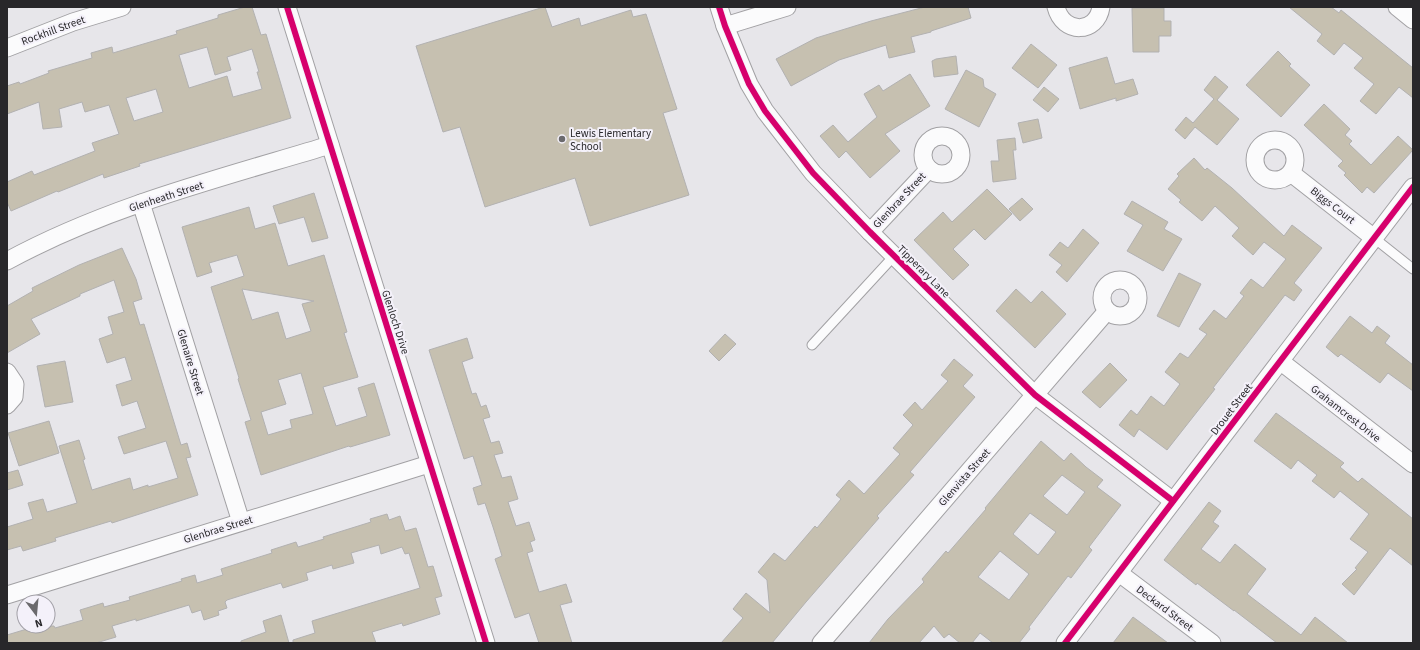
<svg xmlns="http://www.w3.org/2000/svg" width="1420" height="650" viewBox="0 0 1420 650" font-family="'Source Sans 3',sans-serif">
<rect width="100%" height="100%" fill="#e7e6ea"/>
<g fill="#c6c0b0" stroke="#b2b1b1" fill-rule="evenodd">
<path d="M245,7H252L261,35L266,34L291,118L139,164L140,166L104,178L103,174L58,192L57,191L11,211L7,202V182L32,171L34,175L95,151L92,143L119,134L109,105L85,112L82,102L59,109L62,127L43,129L39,102L7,114V86L19,82L20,84L49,73L48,71L92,58L91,53L112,47L113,53L177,34L176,31L218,18V15ZM207,47L215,75L231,70L227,57L252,49L259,72H257L262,89L233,97L227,76L189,88L179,55ZM156,89L163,112L134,121L126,98Z"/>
<path d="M544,7H545L552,27L579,18L581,26L631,10L633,17L646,14L677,109L663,113L689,195L590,226L575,178L485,207L460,127L443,132L416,46Z"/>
<path d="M925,7H968L971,18L931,31V32L911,37L915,52L889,58L886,45L839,60L791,86L776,59L816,38L871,21Z"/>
<path d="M1289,7H1331L1339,13L1341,10L1413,68V98L1399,87L1376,114L1360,101L1374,84L1354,68L1363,58L1344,43L1334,55L1317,41L1322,34Z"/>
<path d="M1132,8H1164V21H1171V36H1159V52H1133Z"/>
<path d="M1031,44L1057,65L1038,88L1012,68Z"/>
<path d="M1278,51L1291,64L1289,66L1310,85L1281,117L1246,85Z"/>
<path d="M956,56L958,74L934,77L932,61L936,59Z"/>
<path d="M1107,57L1115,84L1133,79L1138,94L1116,101V98L1080,109L1069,68Z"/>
<path d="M966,70L983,79L984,87L996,94L979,127L945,109Z"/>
<path d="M910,74L930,106L885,134L900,151L870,178L846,151L839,158L820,136L833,125L848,142L877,117L864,94L879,85L883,91Z"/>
<path d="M1215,76L1228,87L1217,100L1239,119L1217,145L1195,127L1185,139L1175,130L1186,117L1193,123L1214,99L1204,90Z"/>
<path d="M1044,87L1059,99L1048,112L1033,100Z"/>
<path d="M1324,104L1350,129L1345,135L1352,141L1349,144L1371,165L1398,136L1413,150L1374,193L1367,187L1362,193L1344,175L1346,173L1338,166L1343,161L1304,125Z"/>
<path d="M1038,119L1042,138L1023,143L1018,123Z"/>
<path d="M1015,138L1016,150H1013L1016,179L993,182L991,161H999L997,140Z"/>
<path d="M1194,158L1205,170L1207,168L1232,188L1284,236L1292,225L1322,248L1294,283L1302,290L1294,301L1285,295L1213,388L1215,389L1167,450L1139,429L1134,437L1119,425L1131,410L1137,415L1151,396L1164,406L1180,384L1165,372L1180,353L1188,358L1207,334L1199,329L1214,310L1226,319L1244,296L1240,293L1251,279L1263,288L1286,259L1264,242L1253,255L1232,236L1239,228L1215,206L1202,221L1179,202L1181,200L1168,189L1179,176L1177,174Z"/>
<path d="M987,189L1012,214L985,240L974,229L953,249L969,265L953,280L914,240L943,212L952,222Z"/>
<path d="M314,193L328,238L312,242L304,217L279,224L273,206Z"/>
<path d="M1022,198L1033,209L1020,221L1009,209Z"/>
<path d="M1132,201L1168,222L1164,229L1182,239L1163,271L1127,251L1143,225L1124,214Z"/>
<path d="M249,207L255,229L275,223L288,266L324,255L347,332L344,333L358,377L323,387L336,426L367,416L358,388L374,383L390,435L350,447L349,446L261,475L245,422L251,420L238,379L239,378L211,287L244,276L237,255L209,263L212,272L197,277L182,227ZM242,289L314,301L302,304L311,331L286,339L278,312L252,320ZM301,373L313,414L290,420L292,428L268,435L261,412L286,404L278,380Z"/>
<path d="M1083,229L1099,243L1067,282L1056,272L1062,265L1049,255L1060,242L1068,248Z"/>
<path d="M122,248L136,279L142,299L133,302L140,325L144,324L181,445L187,443L191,457L186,458L198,495L112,523L111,521L55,538L56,541L23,551L21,546L7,550V527L33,519L28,503L43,499L47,512L77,503L59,446L79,440L85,459L83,460L92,490L130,478L133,490L148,485V487L178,478L166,441L124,454L118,437L146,428L137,401L122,406L116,385L132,380L125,357L107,363L99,339L113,334L108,317L124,312L114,280L80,294V296L31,319L40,334L7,353V306L33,291L32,288L79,265Z"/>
<path d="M1179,273L1201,284L1179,327L1157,316Z"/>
<path d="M1016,289L1031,303L1042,291L1066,314L1035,348L996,311Z"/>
<path d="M1350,316L1372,333L1377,326L1390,336L1385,343L1413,365V391L1388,373L1380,383L1341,354L1338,357L1326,347Z"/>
<path d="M725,334L736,344L719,361L709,351Z"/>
<path d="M467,338L473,358L462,362L472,394L476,393L481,407L486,405L490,417L483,419L491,443L499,441L503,453L494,455L502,478L511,476L518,499L508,502L516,526L529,522L535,540L530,542L533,551L527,553L539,592L566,584L572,602L560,605L572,643H539L529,613L515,618L495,559L502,556L493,527L485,503L478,505L473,488L482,485L473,456L464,459L429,350Z"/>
<path d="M954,359L973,375L963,386L975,397L910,472L914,475L877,516L879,518L806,602L772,643H721L743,618L733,609L746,593L770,613L767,580L758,572L774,553L785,561L815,526L817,528L841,499L836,495L849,480L864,494L900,454L893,448L913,425L903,415L915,402L922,410L948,381L941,375Z"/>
<path d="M65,361L73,402L45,407L37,366Z"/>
<path d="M1110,363L1127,380L1100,408L1082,392Z"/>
<path d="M1276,413L1344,463L1340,467L1358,482L1362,478L1413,519V566L1390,548L1354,595L1342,584L1357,569L1355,568L1368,552L1350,539L1369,514L1340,491L1334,498L1312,481L1317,475L1298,460L1291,469L1254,441Z"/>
<path d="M49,421L59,453L19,466L8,433Z"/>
<path d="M1041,441L1064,461L1071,453L1086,467L1103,480L1097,487L1121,505L1089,547L1092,550L1071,578L1068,576L1029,627L1030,629L1019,643H993L980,633L972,643H960L949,634L944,638L934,626L919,643H869L888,619L924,582L922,579L946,551L948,553L986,509L985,508ZM1062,475L1085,492L1067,515L1043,496ZM1030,513L1056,532L1038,555L1013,534ZM1000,551L1029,574L1009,600L978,577Z"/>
<path d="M18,470L23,485L7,490V473Z"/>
<path d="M1209,502L1221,511L1213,522L1219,526L1201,549L1220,563L1235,544L1266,569L1247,594L1301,635L1315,617L1348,643H1277L1234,610V611L1197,583L1196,585L1164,560Z"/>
<path d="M387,514L389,520L400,516L405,531L416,528L428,567L433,566L442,596L435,598L440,614L403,626L402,623L372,632L376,643H293V640L315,633L312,621L420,588L409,553L405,554L402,547L381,554L379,545L351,553L354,563L333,569L332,565L306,573L308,580L283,588L281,583L227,600L225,602L227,608L218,611L219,615L204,620L201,610L192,613L189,605L136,621V619L112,626L116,637L96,643H7V635L37,626H54L55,628L83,620L80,610L103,603L104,607L130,600L129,597L182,581L181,579L195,575L197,583L223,575L221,569L272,553L271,550L296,542L298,547L324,539L323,537L371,522L370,519Z"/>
<path d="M281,615L289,643H241V641L266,632L263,621Z"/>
<path d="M1133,617L1168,643H1113Z"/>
</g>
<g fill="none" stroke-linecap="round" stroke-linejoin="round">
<g stroke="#a2a1a4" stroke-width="11">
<g id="service">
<path d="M1374,238L1413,269"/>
<path d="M812,345L894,256"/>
</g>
</g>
<g stroke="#a2a1a4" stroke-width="19">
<g id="minor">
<path d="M287,7L486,643"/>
<path d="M719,7L725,26L749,84L765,111L813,173L870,232L1035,395L1173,501"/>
<path d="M1056,7C1063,35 1097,34 1101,7"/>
<path d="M1397,7L1413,20"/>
<path d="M725,26L787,7"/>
<path d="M7,48L73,22L122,7"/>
<circle cx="942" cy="155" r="19"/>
<circle cx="1275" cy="160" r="20"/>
<path d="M1291,173L1374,238"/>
<path d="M141,203L241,522"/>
<path d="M870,232L929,169"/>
<path d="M7,261C108,206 221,178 330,145"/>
<circle cx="1120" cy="298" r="18"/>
<path d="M1280,361L1413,464"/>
<path d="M7,372L15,384L14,397L7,405"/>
<path d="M1119,573L1212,643"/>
<path d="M7,595L429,464"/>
<path d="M821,643L1107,311"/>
<path d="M1065,643L1413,187"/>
</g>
</g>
<use href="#service" stroke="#fbfbfc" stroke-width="9"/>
<use href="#minor" stroke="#fbfbfc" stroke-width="17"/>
<g stroke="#f4f1fa" stroke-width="8">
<g id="cycleway">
<path d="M287,7L486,643"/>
<path d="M719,7L725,26L749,84L765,111L813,173L870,232L1035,395L1173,501"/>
<path d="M1065,643L1413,187"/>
</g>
</g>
<use href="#cycleway" stroke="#d6006c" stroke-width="6"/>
</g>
<circle fill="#6b6a6d" stroke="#f4f1fa" stroke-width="1.5" cx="562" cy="139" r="4"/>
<g text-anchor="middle" stroke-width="4" stroke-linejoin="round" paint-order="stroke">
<g font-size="11" fill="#28272a" stroke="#f4f1fa">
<text transform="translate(53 30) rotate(-20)" y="4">Rockhill Street</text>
<text transform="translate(166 196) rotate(-18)" y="4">Glenheath Street</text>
<text transform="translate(899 200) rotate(-47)" y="4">Glenbrae Street</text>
<text transform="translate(1333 205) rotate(38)" y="4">Biggs Court</text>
<text transform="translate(924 271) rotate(45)" y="4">Tipperary Lane</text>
<text transform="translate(396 322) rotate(72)" y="4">Glenloch Drive</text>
<text transform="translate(191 362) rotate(73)" y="4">Glenaire Street</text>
<text transform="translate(1231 409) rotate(-53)" y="4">Drouet Street</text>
<text transform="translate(1346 413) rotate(38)" y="4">Grahamcrest Drive</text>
<text transform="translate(964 477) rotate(-49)" y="4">Glenvista Street</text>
<text transform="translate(218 529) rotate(-17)" y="4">Glenbrae Street</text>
<text transform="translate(1165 608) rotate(37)" y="4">Deckard Street</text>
</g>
<g font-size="11" fill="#28272a" stroke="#f4f1fa" text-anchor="start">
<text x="570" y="137">Lewis Elementary<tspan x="570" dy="13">School</tspan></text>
</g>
</g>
<rect width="1420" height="650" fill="none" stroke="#28272a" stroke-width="16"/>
<g transform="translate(36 614) rotate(164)"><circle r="19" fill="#f4f1fa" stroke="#a2a0a7"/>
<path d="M0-3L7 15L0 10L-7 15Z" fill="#6b6a6d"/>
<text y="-6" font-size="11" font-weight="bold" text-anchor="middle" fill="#28272a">N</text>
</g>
</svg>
